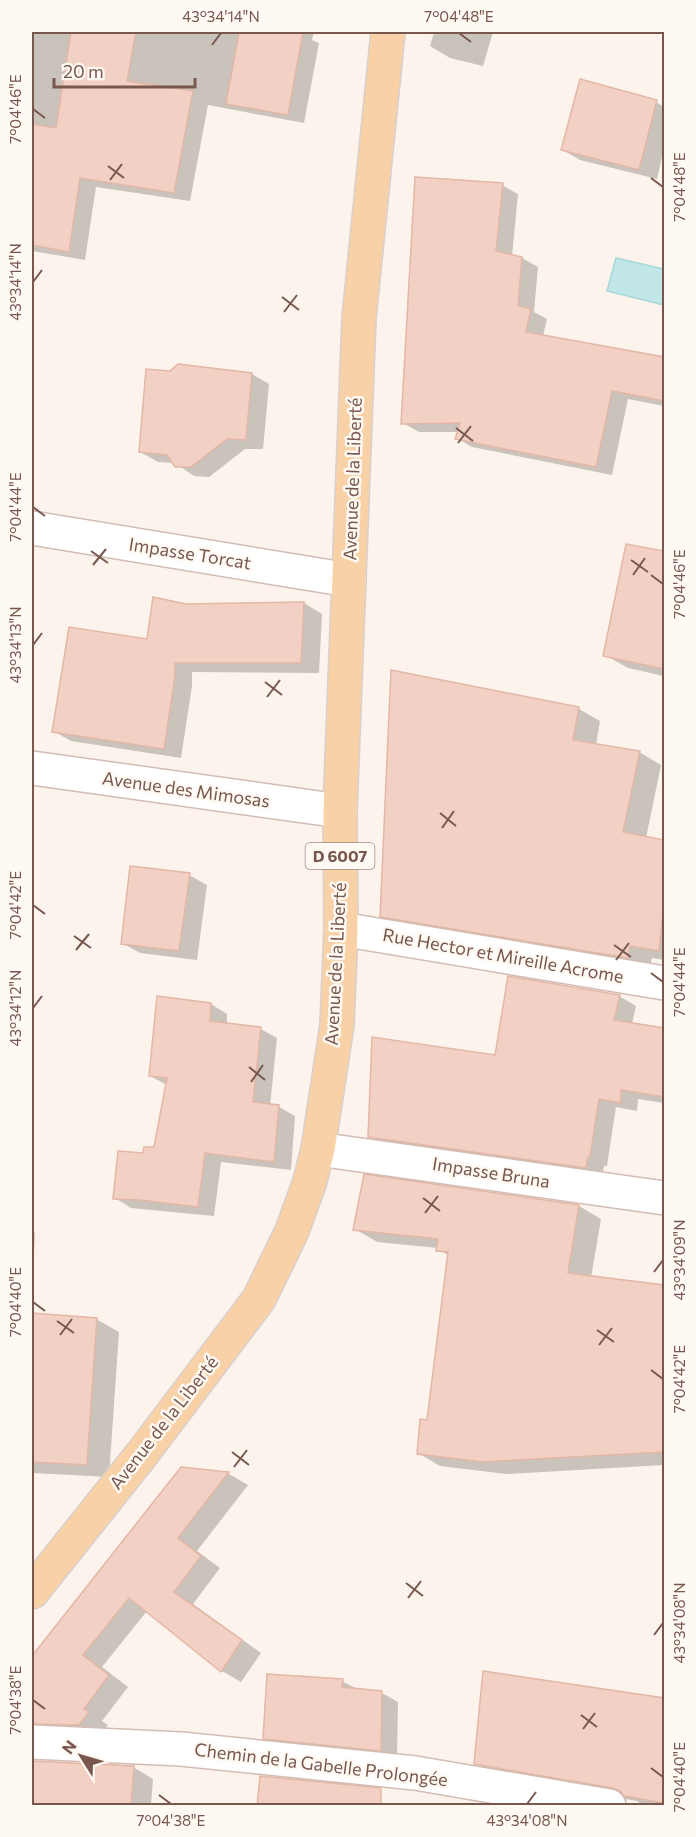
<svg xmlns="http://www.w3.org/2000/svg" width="696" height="1837" viewBox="0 0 696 1837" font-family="Commissioner,sans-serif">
<rect width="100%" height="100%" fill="#fcf4ec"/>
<path fill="#c0e6e7" stroke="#a6d6d8" stroke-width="1.5" d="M616,258L664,269V305L607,291Z"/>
<g fill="#0003">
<path d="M32,32H314L312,40L319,43L304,123L208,105L190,201L96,187L85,260L32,251Z"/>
<path d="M434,32H493L483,66L450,58L430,46Z"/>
<path d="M656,102L664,107V148L657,179L580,160L563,150Z"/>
<path d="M502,185L518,194L512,256L522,258L538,267L534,312L547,319L543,336L664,359V406L628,399L612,475L472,447L457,438L459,432H419L403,423Z"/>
<path d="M252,374L269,384L263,449H245L209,477L194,476L175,463L158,462L140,452Z"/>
<path d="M627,545L664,553V676L628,668L605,655Z"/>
<path d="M304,603L322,614L319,673L192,672V686L181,758L71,741L53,731L186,605Z"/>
<path d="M579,709L600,721L596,745L639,752L661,765L646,838L664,841V960L652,958L649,969L403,928L382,916Z"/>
<path d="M189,875L207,885L197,960L140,953L122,943Z"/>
<path d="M619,996L636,1006L632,1024L664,1030V1103L638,1099L637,1111L616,1107L607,1166H604L602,1177L386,1146L369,1136L497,1056Z"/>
<path d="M211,1004L227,1014V1025L261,1029L277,1038L270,1106L279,1107L295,1116L291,1170L221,1162L214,1216L131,1208L115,1198L145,1154L156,1149L167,1085L150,1076Z"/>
<path d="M365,1176L579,1206L601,1219L591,1278L664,1287V1465L506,1474L440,1466L418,1453L429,1421L449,1256L438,1248L377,1242L355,1229Z"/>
<path d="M32,1231L35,1233L32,1293Z"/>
<path d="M32,1314L96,1319L119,1332L109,1477L32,1473Z"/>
<path d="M182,1468L229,1474L248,1485L197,1551L220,1568L193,1604L261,1653L241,1682L222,1671L147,1611L102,1667L128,1687L102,1721L108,1725L99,1736L33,1754L35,1762L133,1767L153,1779L151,1806H32V1658Z"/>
<path d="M484,1673L664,1700V1806H644L637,1801L502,1779L476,1763Z"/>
<path d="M342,1681L359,1690L382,1693L398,1702L397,1755L280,1747L264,1738Z"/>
</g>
<g fill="#f2d1c4" stroke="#e4b6a5" stroke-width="1.5">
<path d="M71,32H136L127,81L193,91L174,193L80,178L69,252L32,245V124L56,128Z"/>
<path d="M239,32H303L288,115L226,104Z"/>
<path d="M580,79L657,100L639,170L561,150Z"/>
<path d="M415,177L503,183L496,251L522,257L518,306L531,309L526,332L664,357V401L612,391L596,467L455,439L460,423L401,424Z"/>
<path d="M178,364L252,373L246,440L227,439L191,467H175L167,455L139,452L146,369L170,371Z"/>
<path d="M626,544L664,551V669L603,656Z"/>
<path d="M153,597L186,604L304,602L301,663H175V676L164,749L52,732L69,627L147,639Z"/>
<path d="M391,670L579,707L573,740L640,751L623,832L664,840V903L659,951L630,946L628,958L380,917Z"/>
<path d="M130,866L190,873L179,951L121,944Z"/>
<path d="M508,976L620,995L614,1020L664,1028V1097L621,1090V1103L599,1099L590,1157H588L586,1168L368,1137L372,1037L495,1055Z"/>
<path d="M157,996L211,1003L210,1021L261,1027L253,1102L279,1105L274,1162L205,1153L198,1207L139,1200L113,1199L118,1151L143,1153L144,1147H154L167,1078L149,1076Z"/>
<path d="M364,1174L579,1205L568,1273L664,1285V1452L483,1462L417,1454L420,1419L427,1420L448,1252L436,1251L438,1239L353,1230Z"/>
<path d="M32,1313L97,1318L87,1465L32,1462Z"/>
<path d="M181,1467L229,1472L178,1538L201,1556L174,1592L242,1640L221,1672L129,1598L83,1655L109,1675L84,1709L89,1712L79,1725L32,1724V1656Z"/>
<path d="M483,1671L664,1698V1803L624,1796L620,1791L612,1788L474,1764Z"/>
<path d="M267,1674L343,1679L342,1687L382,1691L381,1751L263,1739Z"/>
<path d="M32,1761L134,1766L131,1806H32Z"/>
<path d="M260,1776L381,1788V1806H257Z"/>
</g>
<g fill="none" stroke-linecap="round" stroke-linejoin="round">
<g stroke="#d2bdb4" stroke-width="36">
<g id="minor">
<path d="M32,528L349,580"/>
<path d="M32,768L340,811"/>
<path d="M341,929L664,983"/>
<path d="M318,1149L664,1198"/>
<path d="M32,1742L181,1749L415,1773L609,1806"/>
</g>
</g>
<g stroke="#d9d0cd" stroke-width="36">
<path id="major" d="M32,1592L142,1454L259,1299L292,1231L310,1181L318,1149L337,1025L341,929L340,811L359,318L388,32"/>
</g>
<use href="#minor" stroke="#fff" stroke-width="33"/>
<use href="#major" stroke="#f8d1a7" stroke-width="33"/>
</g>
<path fill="none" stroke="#78584e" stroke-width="2" d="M459,33L471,42M212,45L221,33M33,109L45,118M108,166L124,178M651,178L663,187M110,180L122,164M33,282L42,270M282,297L299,310M284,312L297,295M456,428L473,441M458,443L471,426M33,507L45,516M91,551L108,563M631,560L648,572M93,565L106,549M633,575L645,558M651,575L663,584M33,645L42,633M265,682L282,695M267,697L280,680M440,813L456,826M442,828L454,811M33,905L45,914M74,936L91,948M614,945L631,957M76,950L89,934M616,960L629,943M651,973L663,982M33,1008L42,996M249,1067L265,1080M251,1082L263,1065M423,1198L440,1211M425,1213L438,1196M654,1272L663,1260M33,1302L45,1311M57,1321L74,1333M597,1330L614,1342M60,1335L72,1319M599,1345L612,1328M651,1370L663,1379M232,1452L249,1465M234,1467L247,1450M406,1583L423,1596M408,1598L421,1581M654,1635L663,1623M33,1700L45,1709M581,1715L597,1727M583,1729L595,1713M651,1768L663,1777M159,1795L171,1804M527,1804L536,1792"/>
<g text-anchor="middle" stroke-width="5" stroke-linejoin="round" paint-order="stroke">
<rect fill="#fff9f3" stroke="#a08880" stroke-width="1.5" x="305.5" y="843" width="69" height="26" rx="4.5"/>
<g font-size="16" font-weight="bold" fill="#78584e">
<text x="340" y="862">D 6007</text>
</g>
<g font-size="18" fill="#78584e" stroke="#fff9f3">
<text transform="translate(353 479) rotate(-88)" y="6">Avenue de la Liberté</text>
<text transform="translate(190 554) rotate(9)" y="6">Impasse Torcat</text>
<text transform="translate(186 790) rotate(8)" y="6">Avenue des Mimosas</text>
<text transform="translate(503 956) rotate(10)" y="6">Rue Hector et Mireille Acrome</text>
<text transform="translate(336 964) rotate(-87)" y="6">Avenue de la Liberté</text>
<text transform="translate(491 1173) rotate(9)" y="6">Impasse Bruna</text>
<text transform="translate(164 1423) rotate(-52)" y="6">Avenue de la Liberté</text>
<text transform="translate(321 1765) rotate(7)" y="6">Chemin de la Gabelle Prolongée</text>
</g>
</g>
<rect width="696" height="1837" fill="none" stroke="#fff9f3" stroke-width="66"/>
<g transform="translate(81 1756) rotate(307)" stroke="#fff9f3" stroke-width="4.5" paint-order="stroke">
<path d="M0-4.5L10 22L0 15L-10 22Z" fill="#78584e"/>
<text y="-9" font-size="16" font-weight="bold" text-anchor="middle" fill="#78584e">N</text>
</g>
<path d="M54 78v9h141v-9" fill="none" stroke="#78584e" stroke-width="3"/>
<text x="63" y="78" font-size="18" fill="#78584e" stroke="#fff9f3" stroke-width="4.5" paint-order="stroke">20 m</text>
<rect x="33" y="33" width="630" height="1771" fill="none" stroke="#78584e" stroke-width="2"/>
<g font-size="15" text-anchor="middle" fill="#78584e">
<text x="221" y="22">43°34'14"N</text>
<text x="459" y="22">7°04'48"E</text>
<text transform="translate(16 109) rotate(-90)" y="5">7°04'46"E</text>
<text transform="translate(680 187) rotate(-90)" y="5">7°04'48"E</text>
<text transform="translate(16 282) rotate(-90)" y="5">43°34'14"N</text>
<text transform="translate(16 507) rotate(-90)" y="5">7°04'44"E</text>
<text transform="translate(680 584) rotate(-90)" y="5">7°04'46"E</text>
<text transform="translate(16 645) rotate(-90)" y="5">43°34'13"N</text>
<text transform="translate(16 905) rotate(-90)" y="5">7°04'42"E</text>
<text transform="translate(680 982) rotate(-90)" y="5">7°04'44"E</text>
<text transform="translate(16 1008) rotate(-90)" y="5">43°34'12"N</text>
<text transform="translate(680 1260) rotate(-90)" y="5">43°34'09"N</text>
<text transform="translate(16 1302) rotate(-90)" y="5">7°04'40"E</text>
<text transform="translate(680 1379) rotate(-90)" y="5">7°04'42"E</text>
<text transform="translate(680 1623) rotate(-90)" y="5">43°34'08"N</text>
<text transform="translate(16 1700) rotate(-90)" y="5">7°04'38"E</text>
<text transform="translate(680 1777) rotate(-90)" y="5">7°04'40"E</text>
<text x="171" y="1826">7°04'38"E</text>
<text x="527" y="1826">43°34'08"N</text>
</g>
</svg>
